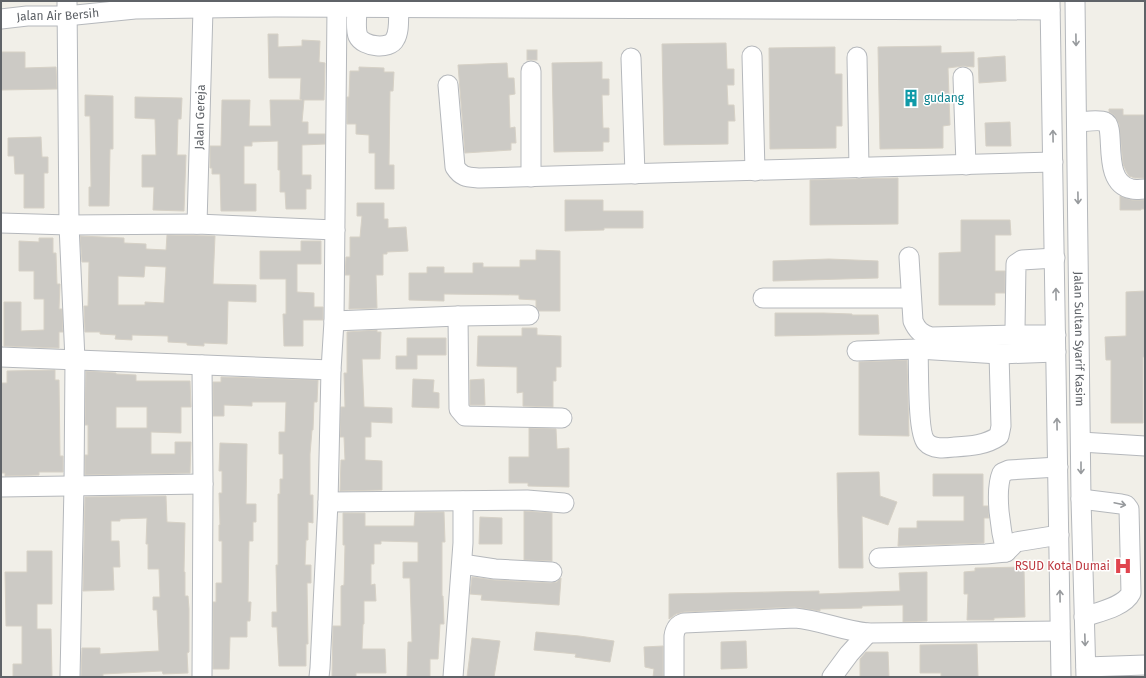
<svg xmlns="http://www.w3.org/2000/svg" width="1146" height="678" viewBox="0 0 1146 678" font-family="'Fira Sans',sans-serif">
<rect width="100%" height="100%" fill="#f1efe8"/>
<g fill="#cccac5" stroke="#d6d1c6" fill-rule="evenodd">
<path d="M268,34H278V47L302,46V40L320,41L319,62L325,63L324,100H304L302,122H308V134H325V144L302,145V175H311V189H306V209H286L285,192H280V170H278V141L252,142V146H244V184H256V211H221L220,174H212V168H210V146H221L222,100H250L249,126H271L270,100H302L300,99L301,78H269Z"/>
<path d="M726,43L727,69H734V85H727L728,105H734L735,121H728V144L664,145L662,44Z"/>
<path d="M941,46V53L974,52V67L963,66L948,68L950,125L943,126V148L880,149L878,47Z"/>
<path d="M835,47V74H842V126H836V148L770,149L769,48Z"/>
<rect x="527" y="50" width="10" height="10"/>
<path d="M1,52H25V68L56,67L57,89L1,90Z"/>
<path d="M1005,56L1006,81L979,83L978,58Z"/>
<path d="M602,62V79H609V95H602L603,128H609V142H603V151L554,152L552,63Z"/>
<path d="M507,63L508,78H514L515,94L509,95L510,128L515,127L516,143H511V150L465,153L458,65Z"/>
<path d="M359,67L384,68V72H394L393,91H390L389,165H394V189H375V153H369V135L356,134V124H347V97H349L350,71H359Z"/>
<path d="M85,95L113,96V149H110L109,206H89V187H91L90,116H85Z"/>
<path d="M135,97L182,98L181,119H178L177,155H186L184,211L153,210L154,187H142V155H156L155,119L135,118Z"/>
<path d="M1109,109H1123V115H1145V178H1135L1129,176L1126,171L1123,164L1119,124L1114,115L1109,112Z"/>
<path d="M1010,122L1011,146H986L985,123Z"/>
<path d="M41,137L42,157H48V173H44V208H24V174H15L14,156H8V138Z"/>
<path d="M898,178V224L810,225V180Z"/>
<path d="M1120,196L1132,200H1145V209H1141V210H1120Z"/>
<path d="M565,200H603V211H643V228H604V230L565,231Z"/>
<path d="M357,203H384V219H388V228L406,227L408,251L387,252V254H383V275H376L377,308L349,309L350,275H345L346,257H350V237H360L362,216H357Z"/>
<path d="M961,220H1010L1011,235H995V271H1005V293H995V305H939V253L961,252Z"/>
<path d="M167,235L215,236L213,284L256,285V302L228,301L227,344L204,343V346L187,345V343L168,342V336L132,335V340L115,339L116,335L100,334V332H85L84,306H88L89,262H82L80,236L124,238V243L146,244V249L166,250ZM145,266L166,267L164,303L145,302V305H118V276L144,277Z"/>
<path d="M39,238H53V253H56L57,284H60L59,309H62L63,332H59V348L4,346V302H21V331L44,330V299H34V271H19V241L39,242Z"/>
<path d="M301,241H321V264H297V292L314,293V307H323V320H303V346H284L283,314H286V279H260V251H301Z"/>
<path d="M536,250L560,251V311H539L536,307V300L519,299V295L444,294V301L409,300V273H427V267H444V273H473V263H483V267H520V260H536Z"/>
<path d="M829,259L878,261V278L773,281V261Z"/>
<path d="M1145,291V357H1143V423H1111V360H1106L1105,337L1126,336V292Z"/>
<path d="M775,313H823L852,314V315H878L879,334L775,336Z"/>
<path d="M522,328H537V335L561,336V367H556V381H553V407L523,406V392L517,393V367L477,366L478,336H522Z"/>
<path d="M377,330V332H381L380,359H362L364,407L392,408V423L371,422V437H365V460L382,461V490L340,491L341,460H345L344,437H340L341,407H345L344,373H347V332Z"/>
<path d="M407,338H446V355H417V369H396V356H407Z"/>
<path d="M907,360L909,436L859,435V362Z"/>
<path d="M55,370V380H59L60,456H63V472H39V475L5,476V473H1V383H7V371Z"/>
<path d="M86,371L116,373V374L136,375V381H190L191,407H181V433L151,432V454H175V442H191L190,473L85,475V455H88V425H85ZM116,407H147V428H116Z"/>
<path d="M221,377L318,380L317,402H314L313,430H312L310,454V495H313V523L308,522V540H306L305,565H311V583H307L308,644H306V666H279L277,627H272V612H277L276,565H278V494H280V479H283V454H279V432H285L286,402H252V406L224,405V416H213V382H221Z"/>
<path d="M413,379L434,380L433,392L439,393V408L412,407Z"/>
<path d="M484,379L485,405H470V380Z"/>
<path d="M529,428L556,429L557,449L569,448V487L528,486V483H509V457H529Z"/>
<path d="M220,443L247,444L246,504H256V522H253V541H249L248,602H251L250,621H247V637H230L229,669H213V602H216V583H222V541H219V525H220L219,493H222V471H219Z"/>
<path d="M879,472L880,496L897,502L888,525L862,516L863,568H839L837,473Z"/>
<path d="M933,474H983V506H988L989,518H984V543L898,546L899,528H917V521H964V496H933Z"/>
<path d="M166,496L167,522L185,523L184,572H185V596H188L189,609V652L187,653L188,673L163,674L162,671L103,674V677H81L82,648H100V654L159,651L157,610H153V597H160L159,569H148V544H146L147,518L120,519V521H111V541H119L120,567H113L114,590L83,591L85,497Z"/>
<path d="M524,511L552,513V561L524,560Z"/>
<path d="M415,512H444L445,542H442V596H443L444,624H440L438,659H430V677H407L408,642H412L410,578H403V562H418V542L381,541V544H374V564H371V585L375,584L376,601H364V624H363L362,649H385L386,673H356V677H332L333,626H341V586L344,585L345,545H343V513H365V526H414Z"/>
<path d="M480,517L502,518V544H479Z"/>
<path d="M27,551H52V604H37V629H51L52,677H13V664H22V626H6L5,572H27Z"/>
<path d="M1024,567L1025,617L994,618V620H967L968,594H964V572L975,571V568Z"/>
<path d="M927,572V621L903,622V605L862,606V608L820,609V611L795,607L684,612L676,614L669,619V594L819,591V594L900,591L899,573Z"/>
<path d="M472,577L494,580L551,583L557,582L561,578L559,605L481,600L482,595L470,594Z"/>
<path d="M536,632L579,636L614,641L610,662L575,657L576,654L534,650Z"/>
<path d="M472,638L500,641L494,677H467Z"/>
<path d="M746,641L747,668L721,669V642Z"/>
<path d="M977,644L978,677H941V673H920V645Z"/>
<path d="M663,646V677H653L654,669L645,667L644,647Z"/>
<path d="M866,652H888L889,677H860V659Z"/>
</g>
<g fill="none" stroke-linecap="round" stroke-linejoin="round">
<g stroke="#b5b8bc" stroke-width="21">
<g id="minor">
<path d="M67,1L69,225L75,360L74,486L70,677"/>
<path d="M1050,1L1061,677"/>
<path id="s1" d="M1075,1L1081,499L1086,677"/>
<path d="M357,8C357,16 355,29 358,36C363,47 390,50 395,39C400,31 398,17 399,8"/>
<path id="s2" d="M1,19L27,16H66L135,9L275,7L1050,10"/>
<path d="M752,56L755,171"/>
<path d="M857,57L859,168"/>
<path d="M631,58L635,174"/>
<path d="M531,71V177"/>
<path d="M963,77L966,165"/>
<path d="M448,85L455,167C462,178 468,177 480,178L1053,162"/>
<path d="M1077,122C1083,122 1099,119 1105,122C1117,127 1100,183 1132,189C1136,190 1141,189 1145,189"/>
<path d="M1,223L69,225L197,224L335,230"/>
<path id="s3" d="M197,224L203,9"/>
<path d="M909,257L913,321C917,330 921,334 931,337L1016,335"/>
<path d="M1055,258L1022,260L1016,264L1015,329L1016,335H1056"/>
<path d="M763,298H911"/>
<path d="M458,316L459,409L465,416L562,418"/>
<path d="M334,321L458,316L529,315"/>
<path d="M918,349C919,366 917,432 926,442C933,450 946,448 955,447C971,446 986,445 999,436L1001,426L999,354"/>
<path d="M857,351L918,349L999,354L1056,352"/>
<path d="M1,357L331,370"/>
<path d="M1081,442L1145,446"/>
<path d="M1058,467L1009,470L1002,473C994,492 1001,532 1006,552L1016,542L1059,535"/>
<path d="M1,487L203,484"/>
<path d="M1081,499L1121,504L1126,505L1129,509L1131,593C1124,607 1098,612 1084,617"/>
<path d="M328,502L527,500L564,503"/>
<path d="M879,558L986,554L1006,552"/>
<path d="M462,564L495,569L552,572"/>
<path d="M1086,667L1145,665"/>
<path d="M202,677L203,484L202,365"/>
<path d="M319,677L320,668L328,502L331,370L334,321L337,8"/>
<path d="M453,677L463,543V501"/>
<path d="M674,677V636C675,629 677,625 684,623L795,618C820,620 843,631 868,633L1060,631"/>
<path d="M832,677L849,654L868,633"/>
</g>
</g>
<use href="#minor" stroke="#fff" stroke-width="19"/>
</g>
<defs><path id="oneway-shaft" d="M-6 0H5M1.5-3L5.5 0L1.5 3" fill="none" stroke-width="1.6" stroke-linecap="round" stroke-linejoin="round"/></defs>
<g stroke="#979a9d">
<use href="#oneway-shaft" transform="translate(1076 40) rotate(89)"/>
<use href="#oneway-shaft" transform="translate(1053 136) rotate(-91)"/>
<use href="#oneway-shaft" transform="translate(1078 198) rotate(89)"/>
<use href="#oneway-shaft" transform="translate(1056 294) rotate(-91)"/>
<use href="#oneway-shaft" transform="translate(1057 424) rotate(-91)"/>
<use href="#oneway-shaft" transform="translate(1081 468) rotate(90)"/>
<use href="#oneway-shaft" transform="translate(1120 504) rotate(12)"/>
<use href="#oneway-shaft" transform="translate(1060 596) rotate(-91)"/>
<use href="#oneway-shaft" transform="translate(1085 640) rotate(88)"/>
</g>
<defs>
<g id="building-bare" transform="scale(1.38)"><path d="M-4-6H4V6H1V3H-1V6H-4ZM-2.5-4.3h1.7v1.8h-1.7ZM.8-4.3h1.7v1.8H.8ZM-2.5-1h1.7V.8h-1.7ZM.8-1h1.7V.8H.8Z" fill="#0f9aa8" stroke="#fff" stroke-width="2.5" paint-order="stroke"/></g>
<g id="hospital-bare" transform="scale(1.38)"><path d="M-5-5h3v3.5h4V-5h3V5h-3V1.5h-4V5h-3Z" fill="#e0444e" stroke="#fff" stroke-width="2.5" paint-order="stroke"/></g>
</defs>
<g fill-rule="evenodd">
<use href="#building-bare" x="911" y="98"/>
<use href="#hospital-bare" x="1123" y="566"/>
</g>
<g text-anchor="middle" stroke-width="3" stroke-linejoin="round" paint-order="stroke">
<g font-size="12" fill="#5f6368" stroke="#fff">
<text dy="4" stroke="none"><textPath href="#s2" startOffset="57">Jalan Air Bersih</textPath></text>
<text dy="4" stroke="none"><textPath href="#s3" startOffset="107">Jalan Gereja</textPath></text>
<text dy="4" stroke="none"><textPath href="#s1" startOffset="338">Jalan Sultan Syarif Kasim</textPath></text>
</g>
<g font-size="12" fill="#0d838f" stroke="#fff" text-anchor="start">
<text x="924" y="102">gudang</text>
</g>
<g font-size="12" fill="#be3a42" stroke="#fff" text-anchor="end">
<text x="1110" y="570">RSUD Kota Dumai</text>
</g>
</g>
<rect width="1146" height="678" fill="none" stroke="#5f6368" stroke-width="4"/>
</svg>
